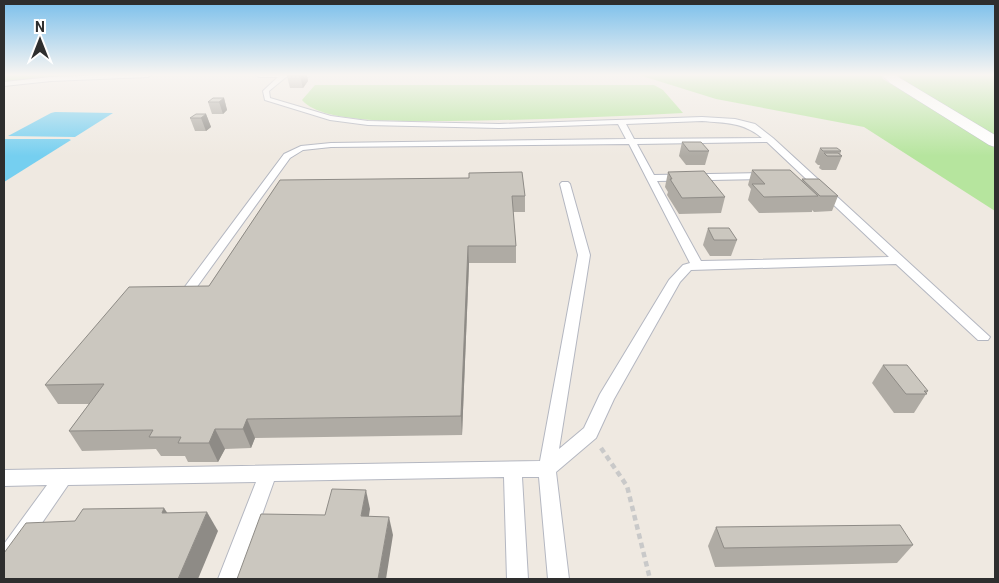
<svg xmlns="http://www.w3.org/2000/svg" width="999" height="583" viewBox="0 0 999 583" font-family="Roboto,sans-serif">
<rect width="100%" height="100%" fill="#efe9e1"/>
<g fill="#b6e59e">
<path d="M4,75H84L4,82Z"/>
<path d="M639,75H881L883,79L995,148V211L864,127L716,99Z"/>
<path d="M897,75H995V136L902,80Z"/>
<path d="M315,85H654L663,90L683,113C605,117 528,120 450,121C411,121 363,123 325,113C317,110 308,107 302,100Z"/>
</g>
<g fill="#75cff0">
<path d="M51,113L55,112L113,113L75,137L8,136Z"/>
<path d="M4,139H69L71,140L4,182Z"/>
</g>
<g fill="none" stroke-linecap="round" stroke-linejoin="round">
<g stroke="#b4b7c1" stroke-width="2">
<g id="lane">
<path d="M113,75H151L148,77L51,81L4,86V82L51,77Z"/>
<path d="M256,75H311L308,77H286L269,91L270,98L331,116L368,121L499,124L702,117L735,119L755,124L773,138L990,337L988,340H978L896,264L691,270L680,282L614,399L596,438L556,472L569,579H548L539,477H522L528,579H507L504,477L274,481L239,579H218L256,482L68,485L11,568L4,571V544L47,485L4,486V470L540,461L578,255L560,184L562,182H568L570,184L590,255L559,449L584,428L600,394L669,280L683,265L690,263L629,144L331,147L303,150L290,158L186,302H178L176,299L178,296L284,154L301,146L331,143L626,139L618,124L499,128L368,125L330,120L265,100L263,91L278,77H259ZM702,121C724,123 744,122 762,138L634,139L626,124ZM767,142L889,257L701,261L657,181L766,179L771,176L766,173L654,175L637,144Z"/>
</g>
</g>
<g stroke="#b4b7c1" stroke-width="1">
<path id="street" d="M882,75H895L995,135V147L989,145L890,83Z"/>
</g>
<path stroke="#c9c9c9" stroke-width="4.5" stroke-dasharray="5.5 4" stroke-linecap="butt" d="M601,448L627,486L650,579"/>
<use href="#lane" fill="#fff" fill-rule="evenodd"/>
<use href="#street" fill="#fff" fill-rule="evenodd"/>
</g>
<g fill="#afaba4">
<path d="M307,75L308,81L303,88H290L287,76Z"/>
<path d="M224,98L227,110L223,114H212L208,102Z"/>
<path d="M206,114L211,127L206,131H195L190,118Z"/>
<path d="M682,142L709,151L705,165H686L679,156Z"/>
<path d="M820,148L841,151L840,155L842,156L836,170H822L819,168L820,165H818L815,162Z"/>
<path d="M752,170L801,181L802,179L838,196L832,211L814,212L812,210V212L759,213L748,200L751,189L748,185Z"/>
<path d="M668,172L725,197L721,213L679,214L667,195L668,192L665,187Z"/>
<path d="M280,180L525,196V212H513L516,246V263H469L462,435L255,438L251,448L225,449L218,462H188L185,456H161L156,449L82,451L69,431L89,404H58L45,385L209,286Z"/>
<path d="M708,228L737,240L731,256H710L703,245Z"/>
<path d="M883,365L928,391L914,413H894L872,383Z"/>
<path d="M716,527L913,545L897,563L715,567L708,546Z"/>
</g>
<g fill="#8e8b86">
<path d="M302,75H307L308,81L303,88L300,76Z"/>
<path d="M224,98L227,110L223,114L219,102Z"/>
<path d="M206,114L211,127L206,131L201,118Z"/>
<path d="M468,246L469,263L462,435L461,416Z"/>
<path d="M247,419L255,438L251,448L243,429Z"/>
<path d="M215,429L225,449L218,462L209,443Z"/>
<path d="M366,490L370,509L366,535L361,516Z"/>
<path d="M164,508L177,527L162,513Z"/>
<path d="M207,512L218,531L198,579H178Z"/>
<path d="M389,517L393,535L386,579H378Z"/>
</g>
<g fill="#cbc7bf" stroke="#8e8b86">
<path d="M289,75H302L300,76H287Z"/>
<path d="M213,98H224L219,102H208Z"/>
<path d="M196,114H206L201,118H190Z"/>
<path d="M682,142H701L709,151H689Z"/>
<path d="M820,148H837L841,151H823Z"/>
<path d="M824,153H838L842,156H827Z"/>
<path d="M752,170H790L818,196L764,197L752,184H765Z"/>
<path d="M704,171L725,197L682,198L670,179H672L668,172Z"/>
<path d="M522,172L525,196H512L516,246H468L461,416L247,419L243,429H215L209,443H178L181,437H149L153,430L69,431L104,384L45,385L129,287L209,286L280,180L469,178V173Z"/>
<path d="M802,179H819L838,196H820Z"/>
<path d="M708,228H729L737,240H714Z"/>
<path d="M883,365H907L928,391H924L927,394H906Z"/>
<path d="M332,489L366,490L361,516L389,517L378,579H237L261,514L325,515Z"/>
<path d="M164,508L162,513L207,512L178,579H4V553L26,523L75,521L83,509Z"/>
<path d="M900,525L913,545L724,548L716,527Z"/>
</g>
<linearGradient id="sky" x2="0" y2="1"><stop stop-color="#7abfeb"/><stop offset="0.48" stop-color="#f8f5f2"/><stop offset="1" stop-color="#f8f5f2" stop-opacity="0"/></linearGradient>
<rect width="999" height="156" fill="url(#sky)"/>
<rect width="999" height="583" fill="none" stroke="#2e2e2e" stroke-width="10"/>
<g transform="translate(40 40)" stroke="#ffffff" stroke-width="4" paint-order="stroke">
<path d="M0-4L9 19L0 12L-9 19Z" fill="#2e2e2e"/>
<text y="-8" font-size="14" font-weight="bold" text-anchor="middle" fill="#2e2e2e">N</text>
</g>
</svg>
